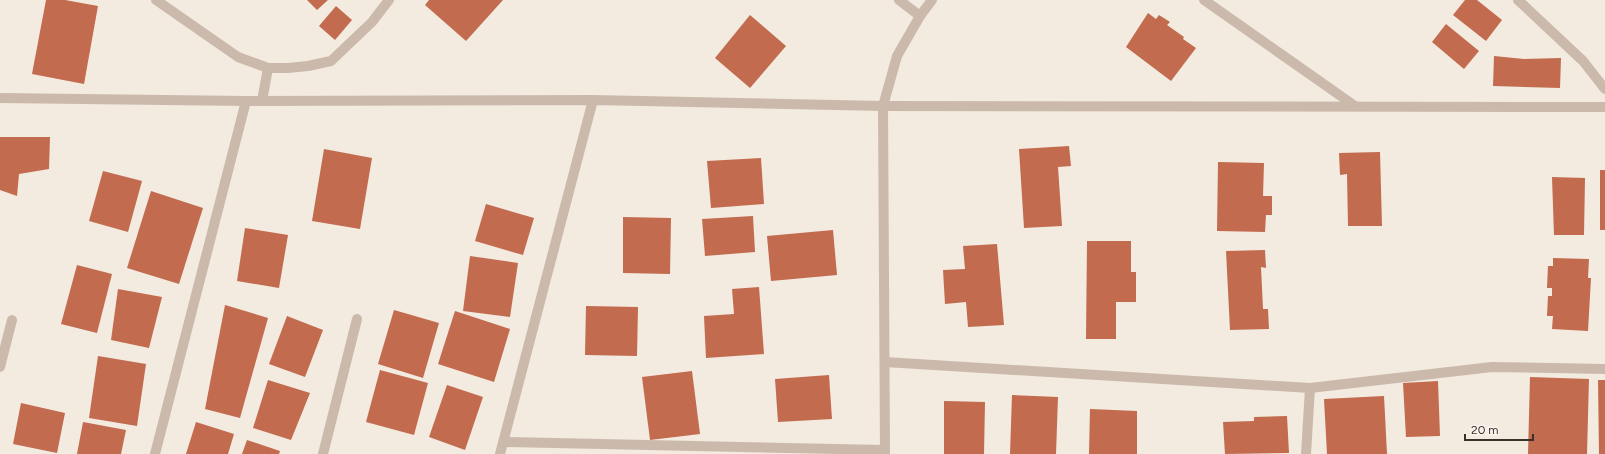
<svg xmlns="http://www.w3.org/2000/svg" width="1605" height="454" viewBox="0 0 1605 454" font-family="Figtree,sans-serif">
<rect width="100%" height="100%" fill="#f3eae0"/>
<g fill="#c26b4e">
<path d="M46,0H65L98,6L84,84L32,74Z"/>
<path d="M307,0H328L317,10Z"/>
<path d="M429,0H503L466,41L425,5Z"/>
<path d="M1465,0H1477L1502,20L1486,41L1453,15Z"/>
<path d="M336,6L352,20L335,40L319,26Z"/>
<path d="M1148,13L1156,19L1159,15L1170,22L1167,25L1184,37L1183,39L1196,48L1171,81L1126,47Z"/>
<path d="M750,15L786,46L750,88L715,58Z"/>
<path d="M1446,24L1479,51L1464,69L1432,42Z"/>
<path d="M1494,56L1524,59L1561,58L1560,88L1493,86Z"/>
<path d="M0,137H50L49,169L19,174L17,196L0,190Z"/>
<path d="M1069,146L1071,166L1058,167L1062,226L1024,228L1019,149Z"/>
<path d="M324,149L372,158L360,229L312,221Z"/>
<path d="M1380,152L1382,226H1348L1347,174L1340,175L1339,153Z"/>
<path d="M761,158L764,204L711,208L707,161Z"/>
<path d="M1218,162L1264,163L1263,196H1272V215H1266L1265,232L1217,231Z"/>
<rect x="1600" y="170" width="5" height="60"/>
<path d="M103,171L142,181L128,232L89,221Z"/>
<path d="M1552,177L1585,178L1584,235H1554Z"/>
<path d="M151,191L203,208L179,284L127,268Z"/>
<path d="M486,204L534,218L523,255L475,241Z"/>
<path d="M753,216L755,252L705,256L702,219Z"/>
<path d="M623,217L671,218L670,274L623,273Z"/>
<path d="M245,228L288,235L279,288L237,281Z"/>
<path d="M833,230L837,275L771,281L767,236Z"/>
<path d="M1087,241H1131V272H1136V302H1116V339H1086Z"/>
<path d="M997,244L1004,325L968,327L966,302L945,304L943,270L965,269L963,246Z"/>
<path d="M1265,250L1266,268L1261,267L1263,309H1268L1269,329L1230,330L1226,251Z"/>
<path d="M470,256L518,263L510,317L463,311Z"/>
<path d="M1553,258L1589,259L1588,278H1591L1588,331L1552,329L1553,316H1547L1548,296H1552V288H1547L1548,266H1553Z"/>
<path d="M77,265L112,274L97,333L61,324Z"/>
<path d="M759,287L764,354L706,358L704,316L734,314L732,289Z"/>
<path d="M118,289L162,297L149,348L111,340Z"/>
<path d="M225,305L268,318L240,418L205,409Z"/>
<path d="M586,306L638,307L637,356L585,355Z"/>
<path d="M394,310L439,323L423,378L378,364Z"/>
<path d="M455,311L510,329L494,382L438,364Z"/>
<path d="M287,316L323,330L305,377L269,364Z"/>
<path d="M98,356L146,364L137,426L89,418Z"/>
<path d="M380,370L428,383L414,435L366,422Z"/>
<path d="M692,371L700,434L650,440L642,377Z"/>
<path d="M829,375L832,419L778,422L775,379Z"/>
<path d="M1530,377L1589,379L1587,454H1528Z"/>
<path d="M268,380L310,393L291,440L253,428Z"/>
<path d="M1598,380H1605V454H1599Z"/>
<path d="M1438,381L1440,436L1406,437L1403,383Z"/>
<path d="M447,385L483,397L465,450L429,437Z"/>
<path d="M1012,395L1058,397L1056,454H1010Z"/>
<path d="M1384,396L1387,454H1327L1324,399Z"/>
<path d="M944,401L985,402L984,454H944Z"/>
<path d="M21,403L65,413L57,453L13,444Z"/>
<path d="M1090,409L1137,411V454H1089Z"/>
<path d="M1287,416L1289,453L1225,454L1223,422L1254,421V417Z"/>
<path d="M83,422L126,430L121,454H77Z"/>
<path d="M196,422L234,434L228,454H186Z"/>
<path d="M247,440L280,451L279,454H242Z"/>
</g>
<g fill="none" stroke-linecap="round" stroke-linejoin="round">
<g stroke="#cbbaac" stroke-width="10">
<path d="M156,0L238,57L268,68H288L308,66L331,61L372,22L389,0"/>
<path d="M899,0L920,16"/>
<path d="M1204,0L1355,106"/>
<path d="M1518,0L1583,61L1605,89"/>
<path d="M0,98L246,101L593,100L883,106L1605,107"/>
<path d="M262,101L268,68"/>
<path d="M885,362L1310,388L1492,367L1605,369"/>
<path d="M0,367L12,320"/>
<path d="M504,442L885,450"/>
<path d="M155,454L246,101"/>
<path d="M323,454L357,319"/>
<path d="M500,454L593,100"/>
<path d="M885,454L883,106L897,56L920,16L932,0"/>
<path d="M1306,454L1310,388"/>
</g>
</g>
<path d="M1465 434v6h68v-6" fill="none" stroke="#392f2b" stroke-width="2"/>
<text x="1471" y="434" font-size="12" fill="#392f2b" stroke="#faf4ed" stroke-width="3" paint-order="stroke">20 m</text>
</svg>
